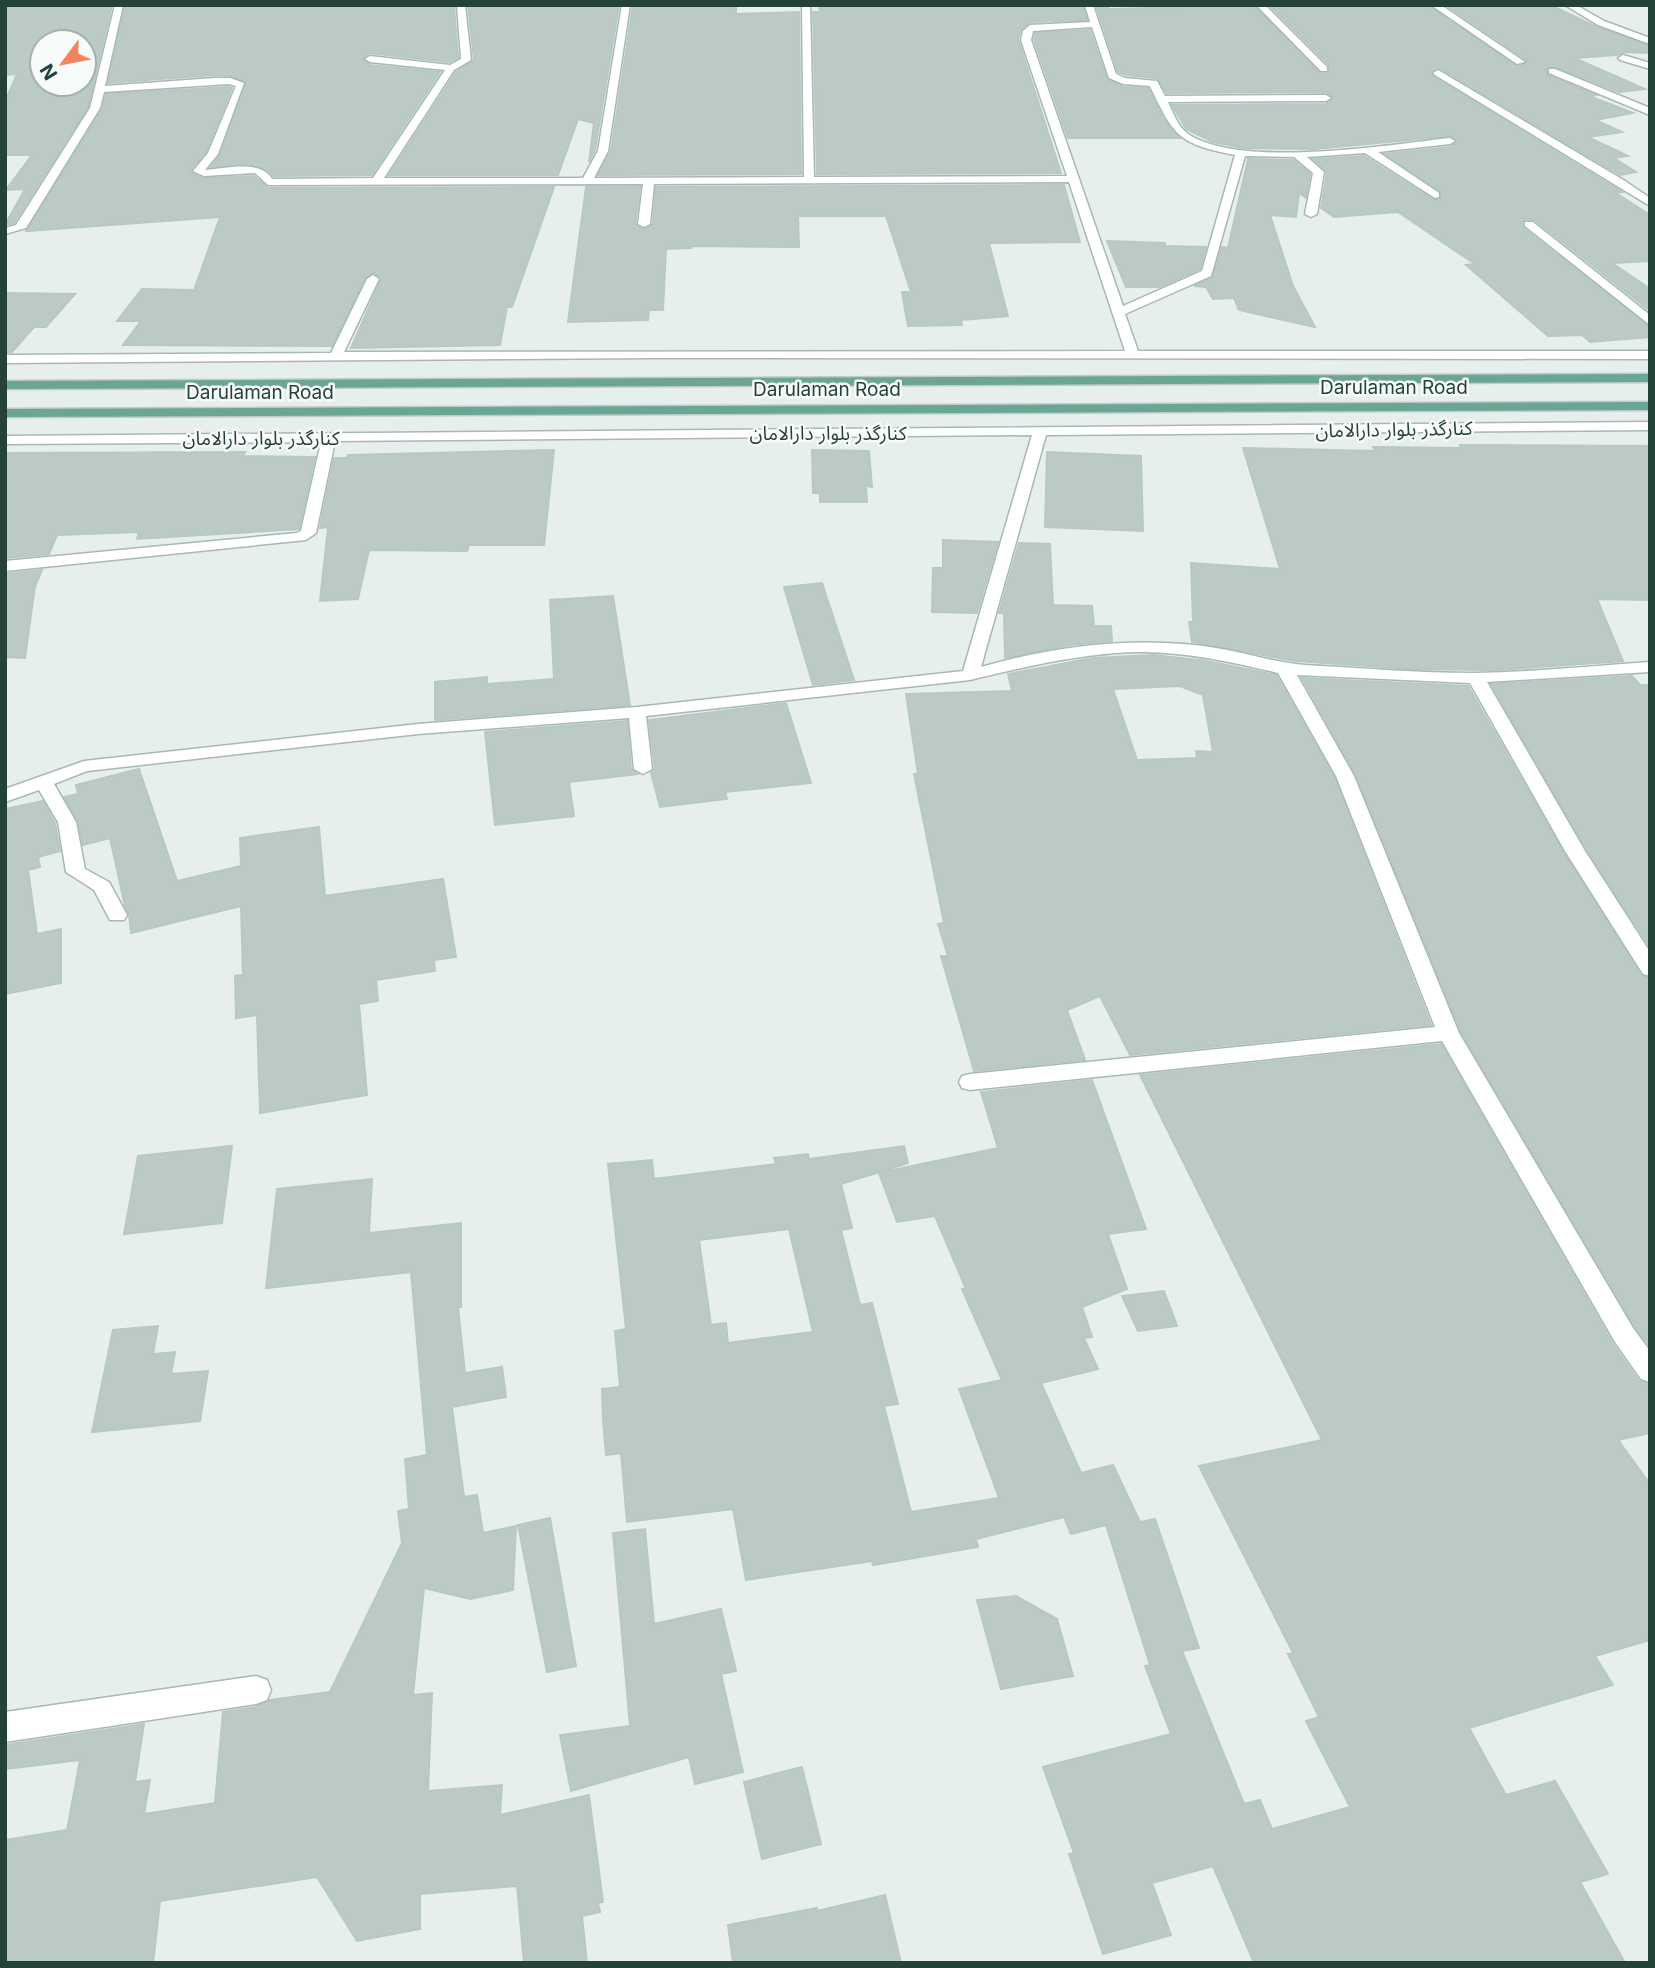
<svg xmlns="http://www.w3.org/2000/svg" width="1655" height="1968" viewBox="0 0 1655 1968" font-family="Inter,'Noto Sans Arabic',sans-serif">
<rect width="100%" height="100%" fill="#e6efeb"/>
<g fill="#bbcac4" stroke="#b8c9c2" stroke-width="2" fill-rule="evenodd">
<path d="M41,5H112L88,107L14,223L5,225L25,189L6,190L32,155H5V102L17,74L5,75V7ZM42,42H84V84H42Z"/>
<path d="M125,5H454L458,58L449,62L370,53L363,58L370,65L440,72L372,175L273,176L268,171L251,165L211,167L220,155L246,82L231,76L214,75L108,83Z"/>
<path d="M468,5H619L595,150L589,162L594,123L578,119L558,175H389L456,72L474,60Z"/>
<path d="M633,5H736V14L799,12L801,174L598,175L611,151Z"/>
<path d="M819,5H1083L1087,20L1030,22L1021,29L1018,39L1061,173L817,174L813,12H820Z"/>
<path d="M1096,5H1107L1109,9L1253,5L1321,74L1329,73V65L1269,5H1428L1518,67L1528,61L1446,5H1550L1597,27L1650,46V53L1624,52L1617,55L1574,58L1645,89L1619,92L1556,67L1546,69L1548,75L1596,95L1589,96L1633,113L1595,120L1622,132L1588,137L1628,156L1614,158L1636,172L1620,175L1439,68L1430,73L1434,77L1622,192L1616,193L1650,215V261L1612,263L1650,289V311L1535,220L1525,219L1522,222L1523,228L1650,327V337L1590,342L1582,335L1548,336L1466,265L1475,264L1398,212L1334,217L1321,208L1327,172L1313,159L1364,156L1434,200H1440V191L1385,154L1450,147L1457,142L1451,136L1315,149L1243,148L1213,142L1186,129L1172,105L1326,104L1333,97L1326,92L1167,93L1157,78L1126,75L1118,72Z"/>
<path d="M1090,30L1107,79L1123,87L1148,88L1163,118L1180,138H1068L1034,40L1035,33Z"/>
<path d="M229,87L232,88L206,152L191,169L192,173L203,178L254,176L268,188L554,187L512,307H507L500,345L351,348L381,280L374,273L365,278L332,346L123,345L141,321H117L142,289L194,290L220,217L26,231L102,109L106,94Z"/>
<path d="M1248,159L1293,160L1310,174L1306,198L1299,193L1296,217L1270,215L1293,286L1315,327L1239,310L1234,298L1213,299L1206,287L1194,286L1212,278L1222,247L1228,248Z"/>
<path d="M1064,185L1080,242L989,243L1008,316L961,320L962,325L908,326L902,292H911L886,216H798L799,247L691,246V248L666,249L663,310H649L648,320L568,322L586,187H640L635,224L645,229L653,224L656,187Z"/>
<path d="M1107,241L1165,243V246L1206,247L1200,269L1160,287H1126Z"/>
<path d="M5,293L75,294L46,327H34L12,352H5Z"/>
<path d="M1460,445L1650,446V600L1597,599L1623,661L1497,670L1412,669L1295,661L1192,642L1189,622H1193L1191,563L1280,569L1243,448L1375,451L1373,447L1461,448Z"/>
<path d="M554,450L544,545H469L467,551L369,550L358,599L320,601L328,527L320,528L334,458H347L348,455Z"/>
<path d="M812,450L869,451L872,487L866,486L867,502H820V493H813Z"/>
<path d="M245,452L243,456L315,457L299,529L137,539L139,532L57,535L49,554L5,558V453Z"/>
<path d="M1047,452L1141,456L1143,531L1045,527Z"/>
<path d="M943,540L998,542L977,613L932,612L933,568H943Z"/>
<path d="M1019,543L1050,544L1053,605L1092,606L1094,626H1111L1112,641L1070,645L1005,658L1004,613H999Z"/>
<path d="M42,570L35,586L25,658L5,657V574Z"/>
<path d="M822,583L854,680L813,685L784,587Z"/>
<path d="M613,596L630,705L435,720V682L487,677V684L554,679L550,600Z"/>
<path d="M1154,655L1207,661L1276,675L1334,777L1431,1025L1130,1055L1100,996L1067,1010L1085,1060L974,1071L941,956H948L938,924L944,923L914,774H918L906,694L1012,691L1008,674L1093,658ZM1180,686L1203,695L1213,752L1196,751L1197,758L1137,760L1113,689Z"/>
<path d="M1632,676L1640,685H1650V947L1587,850L1491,684Z"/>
<path d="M1302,678L1468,686L1563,852L1641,975L1650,978V1346L1635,1327L1461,1032L1356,775Z"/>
<path d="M786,703L811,783L725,792L727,799L660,807L651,773L655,769L649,720Z"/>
<path d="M627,721L631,769L638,774L569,782L574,816L495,825L485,732Z"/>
<path d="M139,769L177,881L241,866L240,838L319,827L325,896L443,879L456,957L434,960L435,971L376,980L378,1001L359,1004L367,1095L260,1113L257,1015L236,1018L235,976L243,975L241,906L131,933L129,914L125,906L110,838L83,845L78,821L64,797L78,794L76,785Z"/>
<path d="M43,801L55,823L60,851L38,857L40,867L28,870L37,934L61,929V983L5,994V809Z"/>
<path d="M1441,1044L1613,1344L1639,1381L1650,1384V1433L1618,1440L1650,1484V1640L1595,1656L1613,1685L1469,1728L1506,1795L1555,1781L1608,1874L1580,1882L1625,1963H1254L1213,1866L1152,1883L1171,1935L1103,1954L1069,1854L1074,1853L1043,1767L1171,1734L1145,1666L1150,1665L1106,1525L1071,1534L1064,1517L976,1539L978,1547L873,1565L872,1561L746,1580L733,1509L627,1522L621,1453L606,1455L603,1419L602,1389L620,1387L615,1331L626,1329L608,1164L652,1160L654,1179L776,1164L774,1158L808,1154L809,1159L904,1146L908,1163L841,1184L852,1228L841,1230L860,1305L872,1303L898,1404L884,1406L911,1512L999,1498L959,1389L1002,1380L962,1289H966L935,1216L897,1222L879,1173L998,1148L981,1092L1092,1080L1146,1229L1108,1234L1127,1289L1082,1307L1092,1337L1084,1338L1098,1369L1041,1383L1081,1473L1113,1465L1140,1522L1155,1519L1199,1648L1182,1651L1244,1804L1260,1800L1272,1829L1350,1807L1306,1721L1319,1717L1288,1654L1293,1653L1199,1466L1322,1440L1140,1075ZM789,1229L813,1332L728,1343L726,1323L711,1325L699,1240Z"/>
<path d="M232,1146L222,1223L124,1234L138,1156Z"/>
<path d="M372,1179L369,1233L461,1223V1307H458L465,1373L502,1367L506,1397L452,1407L464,1497L477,1495L483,1533L516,1526L513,1590L470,1599L424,1588L413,1695L432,1693L428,1791L502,1785L500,1815L589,1795L603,1902L598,1903L600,1912L582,1916L587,1963H524L517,1886L420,1894V1929L357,1941L317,1877L160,1901L153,1963H5V1840L67,1830L80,1760L5,1769V1745L144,1724L135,1782L150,1780L144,1814L215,1803L223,1712L256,1707L270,1700L330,1692L402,1543L398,1511L409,1509L405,1459L427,1455L411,1272L266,1288L277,1189Z"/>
<path d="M1164,1291L1177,1326L1138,1331L1122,1296Z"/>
<path d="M158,1326L153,1354L175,1352L171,1374L208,1371L200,1421L92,1432L113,1330Z"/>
<path d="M550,1518L576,1666L547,1672L518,1525Z"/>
<path d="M645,1529L654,1624L721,1609L736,1671L721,1674L743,1772L695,1784L689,1757L571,1791L560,1735L630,1726L613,1533Z"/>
<path d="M1016,1596L1057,1619L1073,1676L1001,1689L977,1600Z"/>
<path d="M802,1767L821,1844L762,1859L744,1782Z"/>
<path d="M885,1895L901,1963H733L728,1925L817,1908V1911Z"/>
</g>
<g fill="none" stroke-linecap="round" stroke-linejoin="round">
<g stroke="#a8b8b2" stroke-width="3">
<g id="minor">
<path d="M115,5H123L105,86L214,78H230L244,83L218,154L205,170C225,169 260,159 272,179L373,178L445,70L370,62L365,59L370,56L450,65L461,59L457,5H465L471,60L454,70L384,178H583L598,151L622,5H630L608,151L594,178L804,177L802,5H810L814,177L1067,176L1021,40L1023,31L1030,25L1090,22L1085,5H1093L1116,74L1125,78L1157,81L1165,96L1326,95L1331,98L1326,101L1168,102C1173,112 1178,127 1188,134C1241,169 1387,145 1450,138L1455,141L1450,144L1378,152L1439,193V197L1435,198L1365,153L1307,157L1324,172L1317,214L1311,217L1305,214L1313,173L1294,157L1245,156L1211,276L1125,314L1138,351H1650V359L651,358L5,363V355L331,353L367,279L373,275L379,279L344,352L1125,351L1069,182L654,184L650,224L644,227L638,224L643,184L268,185L255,173L204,176L193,171L208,153L236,86L229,84L104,92L100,108L26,228L5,234V228L16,225L90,108ZM1092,27L1109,78L1123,84L1150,86C1174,137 1179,144 1235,155L1202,271L1123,306L1031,40L1033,31Z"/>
<path d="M1256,5H1265L1327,67V71H1321Z"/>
<path d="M1431,5H1441L1525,62L1517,64Z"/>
<path d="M1565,5H1576L1604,21L1650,38V44L1598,25Z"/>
<path d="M1623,55L1650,63V69L1620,60L1618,58Z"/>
<path d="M1549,69H1555L1650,108V115L1549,73Z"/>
<path d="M1438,70L1625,181L1650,198V206L1435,75L1433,73Z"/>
<path d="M1525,222H1533L1650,315V325L1525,226Z"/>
<path d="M1650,422V430L1046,435L981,667C1058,645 1143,635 1222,649C1250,654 1277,663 1305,665C1362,668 1419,673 1475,673C1533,672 1592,666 1650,662V672L1487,682L1585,851L1650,952V976L1643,974L1565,851L1470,683L1297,675L1354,776L1459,1033L1633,1328L1650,1351V1382L1641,1379L1615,1342L1442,1041L970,1090L962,1088L959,1082L962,1076L970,1074L1435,1027L1336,776L1278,673C1232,662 1183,651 1135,652C1078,654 1024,667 970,680L646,716L652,769L643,774L634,769L629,718L418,734L87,771L54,784L76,822L85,869L109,882L127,915L124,920H110L94,890L66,872L58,822L39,790L5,802V789L84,761L418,724L637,707L963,671L1032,435L335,441L316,533L306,540L5,571V561L297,533L301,531L321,442L5,444V436Z"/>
<path d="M256,1676L267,1680L271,1690L267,1700L256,1704L5,1742V1712Z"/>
</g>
</g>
<g stroke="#c2cac8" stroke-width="3">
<g id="major">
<path d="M1650,374V382L5,389V381Z"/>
<path d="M1650,402V410L5,417V409Z"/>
</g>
</g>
<use href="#minor" fill="#fff" fill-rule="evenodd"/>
<use href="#major" fill="#6aa596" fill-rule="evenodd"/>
</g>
<g text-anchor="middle" stroke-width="5" stroke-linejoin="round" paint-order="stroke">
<g font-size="19" fill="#24423a" stroke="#f7fbf9">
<text x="1394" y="394">Darulaman Road</text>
<text x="827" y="396">Darulaman Road</text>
<text x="260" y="399">Darulaman Road</text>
<text transform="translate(1394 429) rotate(-1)" y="7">کنارگذر بلوار دارالامان</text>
<text x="828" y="440">کنارگذر بلوار دارالامان</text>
<text x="261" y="445">کنارگذر بلوار دارالامان</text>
</g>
</g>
<rect width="1655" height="1968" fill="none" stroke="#24423a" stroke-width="14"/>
<g transform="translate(63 63) rotate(238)"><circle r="33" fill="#f7fbf9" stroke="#a3b1ad" stroke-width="2"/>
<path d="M0-5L12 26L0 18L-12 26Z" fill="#f4845f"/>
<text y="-10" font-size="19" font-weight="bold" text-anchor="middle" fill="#24423a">N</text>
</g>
</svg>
